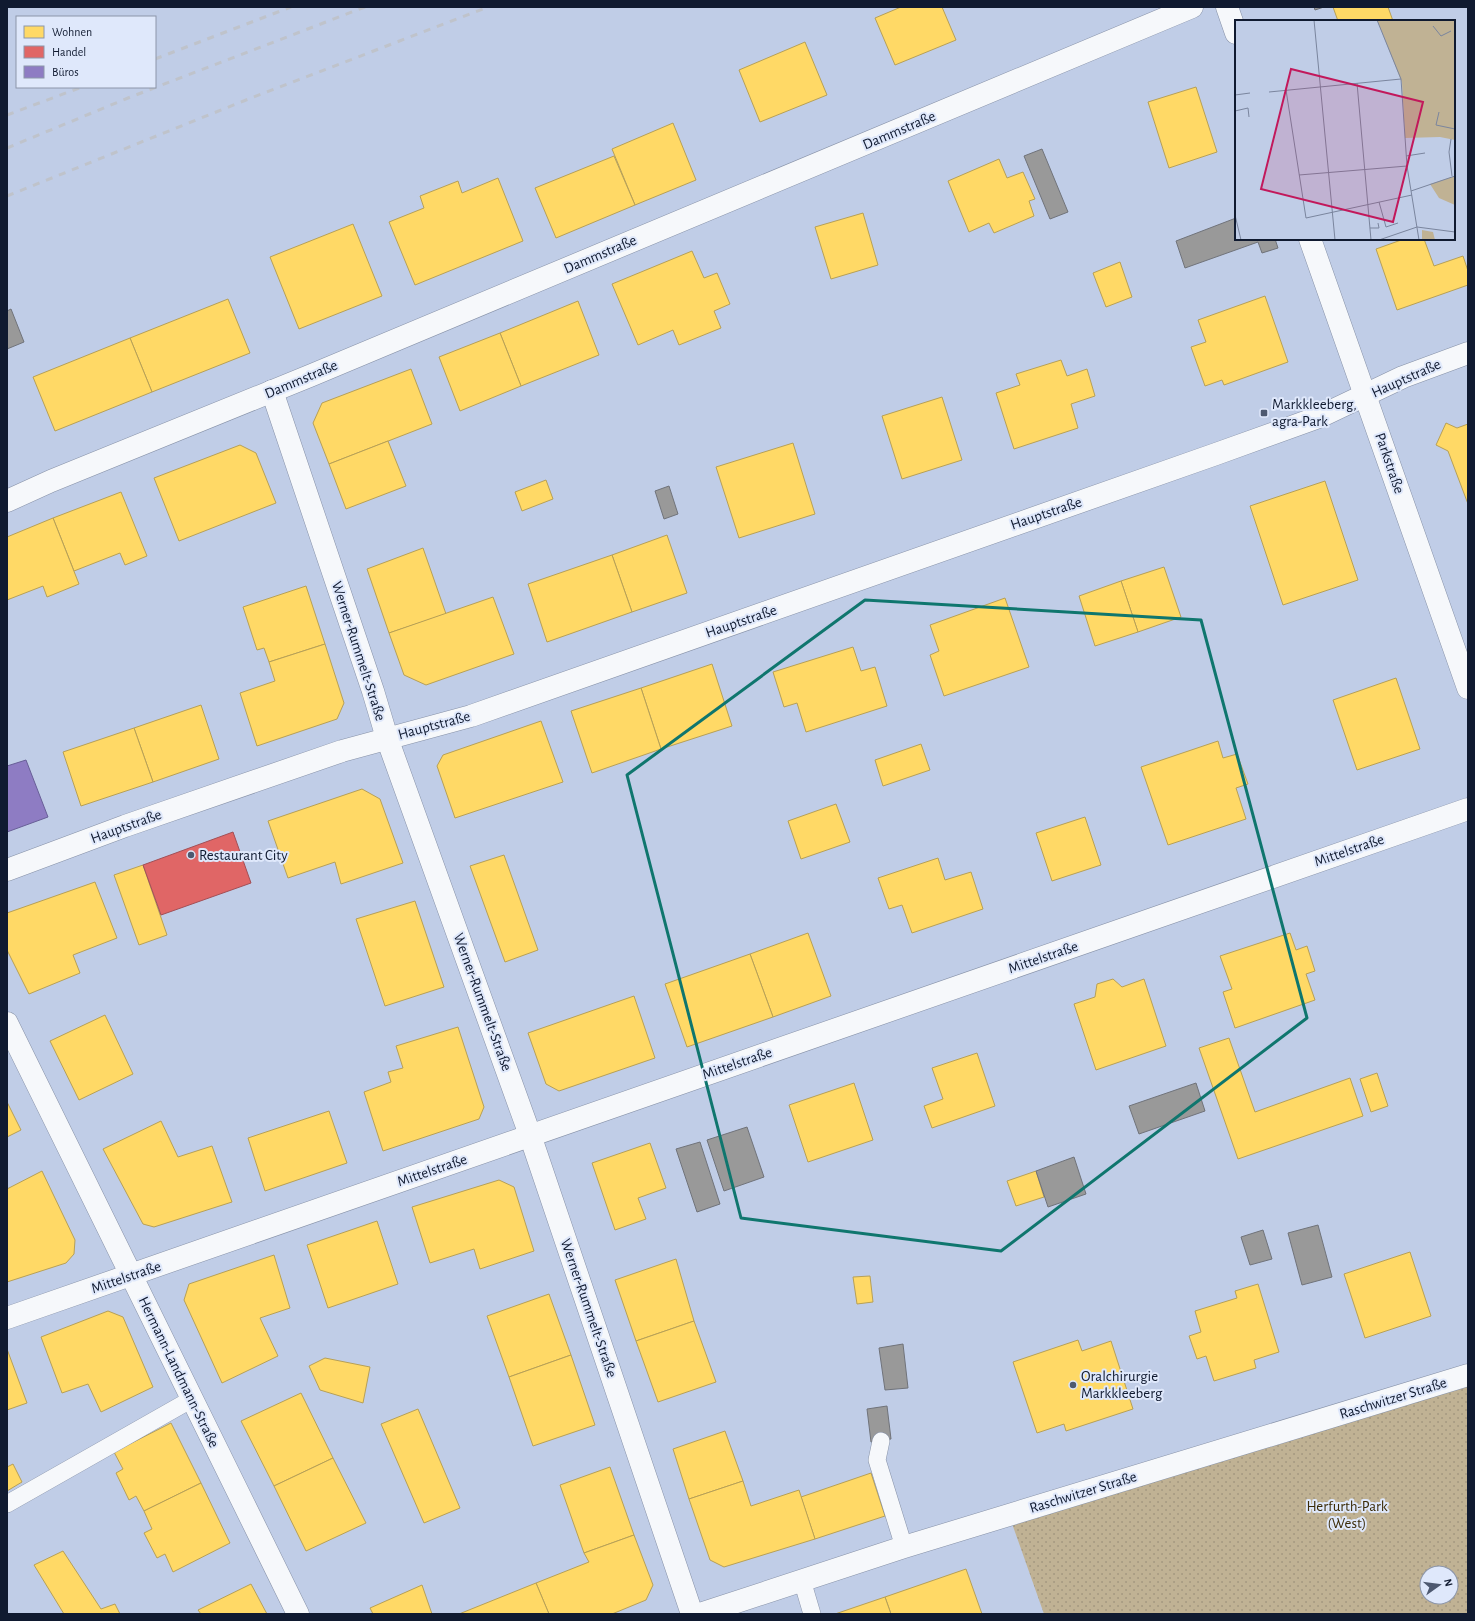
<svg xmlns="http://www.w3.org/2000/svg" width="1475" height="1621" viewBox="0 0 1475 1621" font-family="'Alegreya Sans',sans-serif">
<defs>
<pattern id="green-dots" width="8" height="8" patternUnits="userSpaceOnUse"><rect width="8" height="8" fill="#c0b294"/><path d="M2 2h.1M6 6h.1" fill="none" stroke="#a49880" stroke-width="1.8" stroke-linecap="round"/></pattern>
</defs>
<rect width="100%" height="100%" fill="#c0cde7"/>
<path fill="url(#green-dots)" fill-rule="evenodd" d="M1468,1375V1614H1044L1009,1515ZM1427,1573H1451V1597H1427Z"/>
<g fill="#ffd966" stroke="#b7a056">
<path d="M901,7H942L956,40L895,65L875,18Z"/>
<path d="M1333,7H1388L1393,21H1338Z"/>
<path d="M805,42L827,95L760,122L739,70Z"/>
<path d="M1196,87L1217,152L1169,168L1148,102Z"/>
<path d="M673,123L696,180L635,205L612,149Z"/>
<path d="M614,156L635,205L556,238L535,188Z"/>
<path d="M999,159L1007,178L1023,172L1035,199L1029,201L1034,216L994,233L989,223L969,232L948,181Z"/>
<path d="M498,178L523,241L415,285L389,222L424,208L420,196L458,181L462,193Z"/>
<path d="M863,213L878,265L831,279L815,227Z"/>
<path d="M353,224L382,296L299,329L270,257Z"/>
<path d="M1404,239H1424L1434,266L1463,256L1468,271V285L1397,310L1376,249Z"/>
<path d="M692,251L704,278L717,273L730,304L714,311L721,328L679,345L673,330L638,345L612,284Z"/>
<path d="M1120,262L1132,297L1106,307L1093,273Z"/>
<path d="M1265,296L1288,362L1224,385L1222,380L1205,386L1191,347L1206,342L1198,320Z"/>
<path d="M228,299L250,353L152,392L130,338Z"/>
<path d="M578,301L599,355L521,386L500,333Z"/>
<path d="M500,333L521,386L460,411L439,357Z"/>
<path d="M130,338L152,392L55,431L33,377Z"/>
<path d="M1061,360L1067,376L1087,369L1095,396L1071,404L1078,428L1014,449L996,393L1020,385L1016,374Z"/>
<path d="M411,369L432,424L329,464L313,423L322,403Z"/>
<path d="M942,397L962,460L902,479L882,416Z"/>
<path d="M1446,423L1457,428L1468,424V504L1448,451L1436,445Z"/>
<path d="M388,441L406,486L346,509L329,464Z"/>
<path d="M793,443L815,514L739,538L716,467Z"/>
<path d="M240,445L256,453L276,503L179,541L154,478Z"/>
<path d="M546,480L553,499L522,511L515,492Z"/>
<path d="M1325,481L1358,580L1283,605L1250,506Z"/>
<path d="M121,492L147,556L125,565L120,553L74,571L53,518Z"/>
<path d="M53,518L79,584L47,597L43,586L7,600V537Z"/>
<path d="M667,535L687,593L632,612L612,555Z"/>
<path d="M423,548L446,614L389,633L367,569Z"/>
<path d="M612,555L632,612L547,642L528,584Z"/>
<path d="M1164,567L1181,617L1138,632L1121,581Z"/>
<path d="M1121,581L1138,632L1095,646L1079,596Z"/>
<path d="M306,586L325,644L269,662L264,648L257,650L243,607Z"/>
<path d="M493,597L514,654L426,685L404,675L389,633Z"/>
<path d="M1005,598L1029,667L944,696L930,655L939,651L930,625Z"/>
<path d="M325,644L344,703L337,719L257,746L240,693L275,681L269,662Z"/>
<path d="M853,647L861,671L875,667L887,706L806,732L797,703L784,707L773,672Z"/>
<path d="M712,664L732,726L661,749L641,688Z"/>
<path d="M1396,678L1420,749L1357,770L1333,700Z"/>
<path d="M641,688L661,749L592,773L571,711Z"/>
<path d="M201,705L219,759L153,782L134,728Z"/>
<path d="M541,721L563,782L455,818L437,766L443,755Z"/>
<path d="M134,728L153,782L81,806L63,752Z"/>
<path d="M1218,741L1223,758L1237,754L1248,784L1236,788L1246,819L1168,845L1141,767Z"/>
<path d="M921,744L930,770L883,786L875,760Z"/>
<path d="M362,789L380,799L403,863L341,884L335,862L288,878L268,821Z"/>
<path d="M836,804L850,842L801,859L788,821Z"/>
<path d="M1085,817L1101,865L1052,881L1036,833Z"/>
<path d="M504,855L538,950L505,962L470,866Z"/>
<path d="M938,858L945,880L971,872L983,909L912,933L902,905L889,909L878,878Z"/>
<path d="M143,865L167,935L139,945L114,875Z"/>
<path d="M95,882L117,938L73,955L80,973L29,994L7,950V913Z"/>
<path d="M415,901L444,987L385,1006L356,919Z"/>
<path d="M808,933L831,996L773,1017L750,954Z"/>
<path d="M1290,933L1296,950L1307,946L1315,971L1306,974L1315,1000L1235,1028L1223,992L1232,989L1220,956Z"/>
<path d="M750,954L773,1017L687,1047L665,984Z"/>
<path d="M1113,979L1122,987L1144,979L1166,1046L1096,1070L1074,1004L1095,997L1097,984Z"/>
<path d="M634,996L655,1058L559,1091L546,1084L528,1033Z"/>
<path d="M105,1015L133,1074L79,1100L50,1041Z"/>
<path d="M458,1027L484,1107L479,1119L383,1151L364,1092L391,1082L388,1072L403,1068L396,1046Z"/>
<path d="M1229,1038L1255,1112L1350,1078L1363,1116L1238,1159L1199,1048Z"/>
<path d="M977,1053L995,1106L932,1128L924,1106L943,1099L932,1068Z"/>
<path d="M1377,1073L1388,1106L1371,1112L1360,1079Z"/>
<path d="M854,1083L873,1140L808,1162L789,1105Z"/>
<path d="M7,1102L21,1130L7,1137Z"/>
<path d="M329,1111L347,1163L265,1191L248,1138Z"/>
<path d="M161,1121L178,1157L212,1146L232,1202L154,1227L143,1224L103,1149Z"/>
<path d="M650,1143L666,1188L638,1198L646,1219L615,1230L592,1163Z"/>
<path d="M42,1171L75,1240L74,1254L66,1263L7,1282V1189Z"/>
<path d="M1036,1171L1044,1197L1016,1206L1007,1181Z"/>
<path d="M499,1180L514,1187L534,1251L480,1269L474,1249L430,1263L412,1207Z"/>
<path d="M377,1221L398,1284L328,1308L307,1245Z"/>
<path d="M1410,1252L1431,1316L1365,1338L1344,1274Z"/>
<path d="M274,1255L290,1308L260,1318L278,1356L222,1383L184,1300L189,1284Z"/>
<path d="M676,1259L694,1321L636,1341L615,1280Z"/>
<path d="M870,1276L873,1302L857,1304L853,1277Z"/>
<path d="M1258,1284L1279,1352L1254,1360L1256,1368L1214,1381L1206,1356L1197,1359L1189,1336L1201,1332L1195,1311L1237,1298L1235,1291Z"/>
<path d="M549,1294L571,1355L509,1377L487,1316Z"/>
<path d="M108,1311L123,1317L153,1387L101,1412L88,1384L62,1393L41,1337Z"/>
<path d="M694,1321L716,1382L658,1402L636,1341Z"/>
<path d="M1078,1340L1082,1351L1111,1341L1133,1409L1066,1431L1064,1424L1037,1433L1013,1362Z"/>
<path d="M7,1349L27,1403L7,1410Z"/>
<path d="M571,1355L595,1425L533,1446L509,1377Z"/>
<path d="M325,1358L370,1367L363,1403L320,1390L309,1366Z"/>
<path d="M301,1393L333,1458L274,1486L241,1421Z"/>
<path d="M418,1409L460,1508L424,1523L381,1424Z"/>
<path d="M171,1423L201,1483L144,1511L136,1496L129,1500L116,1473L123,1469L114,1452Z"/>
<path d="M725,1431L743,1481L689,1499L673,1449Z"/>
<path d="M333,1458L366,1523L306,1551L274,1486Z"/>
<path d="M13,1464L22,1482L7,1491V1467Z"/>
<path d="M610,1467L634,1535L584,1553L560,1485Z"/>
<path d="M871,1473L885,1516L815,1539L801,1497Z"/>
<path d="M743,1481L751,1506L799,1490L815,1539L724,1567L710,1560L689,1499Z"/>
<path d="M201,1483L230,1543L173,1572L165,1554L157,1558L144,1533L152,1529L144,1511Z"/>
<path d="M634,1535L653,1585L646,1600L612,1614H549L536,1583L589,1562L584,1553Z"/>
<path d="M63,1551L101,1609L115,1604L120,1614H64L34,1565Z"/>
<path d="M966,1569L982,1614H891L885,1597Z"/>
<path d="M536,1583L549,1614H459Z"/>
<path d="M251,1584L267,1614H201L198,1610Z"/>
<path d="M422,1585L432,1614H373L370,1608Z"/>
<path d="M885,1597L891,1614H835Z"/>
</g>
<path fill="#e06666" stroke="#a24f56" d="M233,832L251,883L161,915L143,865Z"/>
<path fill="#8e7cc3" stroke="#685f97" d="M26,760L48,817L7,832V766Z"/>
<g fill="#999" stroke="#70737a">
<path d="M1314,7H1324L1315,10Z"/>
<path d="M1042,149L1068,212L1050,219L1024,156Z"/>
<path d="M1236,218V239H1275L1278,248L1262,253L1258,242L1185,268L1176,241Z"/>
<path d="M11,309L24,342L7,349V311Z"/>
<path d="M669,486L678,514L664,519L655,491Z"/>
<path d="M1196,1083L1205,1111L1139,1134L1129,1106Z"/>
<path d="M747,1127L764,1177L724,1191L707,1140Z"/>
<path d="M700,1142L720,1204L697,1212L676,1149Z"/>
<path d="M1074,1157L1086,1194L1048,1207L1036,1171Z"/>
<path d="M1318,1225L1332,1277L1302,1285L1288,1233Z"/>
<path d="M1263,1230L1272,1259L1250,1265L1241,1237Z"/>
<path d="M903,1344L908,1388L885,1390L879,1348Z"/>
<path d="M887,1406L891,1439L871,1442L867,1409Z"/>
</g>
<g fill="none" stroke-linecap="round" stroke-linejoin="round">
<g stroke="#8691a7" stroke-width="18">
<g id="lane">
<path d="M881,1441L877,1460L904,1547"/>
<path d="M7,1504L192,1399"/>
<path d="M802,1580L812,1614"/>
</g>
</g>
<g stroke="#8691a7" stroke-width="23">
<g id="street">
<path d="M1227,7L1236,33"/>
<path d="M1310,239L1468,688"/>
<path d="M272,391L373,691L387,738L530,1135L692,1614"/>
<path d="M7,501L51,481L312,375L1192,7"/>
<path d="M7,1023L298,1614"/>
<path d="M7,1318L1468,809"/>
<path d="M700,1614L904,1547L1468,1375"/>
</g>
</g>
<g stroke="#8691a7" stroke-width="23">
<path id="secondary" d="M7,870L125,826L342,751L471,716L1216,454L1319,417L1403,377L1468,353"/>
</g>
<use href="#lane" stroke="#f6f8fb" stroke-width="17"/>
<use href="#street" stroke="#f6f8fb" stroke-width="22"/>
<use href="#secondary" stroke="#f6f8fb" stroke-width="22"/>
<g stroke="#bfc3cb" stroke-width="3" stroke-dasharray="7 7" stroke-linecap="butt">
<path d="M155,59L291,7"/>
<path d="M7,115L82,87"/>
<path d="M7,148L128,98L365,7"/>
<path d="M7,196L246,100L488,7"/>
</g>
</g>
<path fill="none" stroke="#0f766e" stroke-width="3" stroke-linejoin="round" d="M865,600L1201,620L1307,1018L1001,1251L741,1218L627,775Z"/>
<g fill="#4e5970" stroke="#dfe8fb" stroke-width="1.5">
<rect x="1260" y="409" width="8" height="8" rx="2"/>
<circle cx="191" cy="855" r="4"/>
<circle cx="1073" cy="1385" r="4"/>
</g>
<g text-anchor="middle" stroke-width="4" stroke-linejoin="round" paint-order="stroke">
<g font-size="15" fill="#101a30" stroke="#dfe8fb">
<text transform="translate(899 130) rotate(-23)" y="5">Dammstraße</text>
<text transform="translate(600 254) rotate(-23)" y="5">Dammstraße</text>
<text transform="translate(1406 378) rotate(-24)" y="5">Hauptstraße</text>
<text transform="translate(301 379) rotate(-23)" y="5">Dammstraße</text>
<text transform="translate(1390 463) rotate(71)" y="5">Parkstraße</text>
<text transform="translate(1046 513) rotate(-19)" y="5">Hauptstraße</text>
<text transform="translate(741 621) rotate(-19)" y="5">Hauptstraße</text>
<text transform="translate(359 651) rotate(72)" y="5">Werner-Rummelt-Straße</text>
<text transform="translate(434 725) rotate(-15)" y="5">Hauptstraße</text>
<text transform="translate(126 826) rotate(-20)" y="5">Hauptstraße</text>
<text transform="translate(1349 850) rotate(-19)" y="5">Mittelstraße</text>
<text transform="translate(1043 957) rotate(-19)" y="5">Mittelstraße</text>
<text transform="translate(483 1002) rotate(70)" y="5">Werner-Rummelt-Straße</text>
<text transform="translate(737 1063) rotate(-19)" y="5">Mittelstraße</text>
<text transform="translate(432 1170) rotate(-19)" y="5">Mittelstraße</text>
<text transform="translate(126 1277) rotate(-19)" y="5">Mittelstraße</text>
<text transform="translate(589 1308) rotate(71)" y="5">Werner-Rummelt-Straße</text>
<text transform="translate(179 1372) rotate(64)" y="5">Hermann-Landmann-Straße</text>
<text transform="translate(1393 1398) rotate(-17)" y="5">Raschwitzer Straße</text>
<text transform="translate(1083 1492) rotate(-17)" y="5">Raschwitzer Straße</text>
</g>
<g font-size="15" fill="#101a30" stroke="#dfe8fb" text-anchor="start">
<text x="1272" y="409">Markkleeberg,<tspan x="1272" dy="17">agra-Park</tspan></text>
<text x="199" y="860">Restaurant City</text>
<text x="1081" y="1381">Oralchirurgie<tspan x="1081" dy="17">Markkleeberg</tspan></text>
</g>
<g font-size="15" fill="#3b2b07" stroke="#dfe8fb">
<text x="1347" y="1511">Herfurth-Park<tspan x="1347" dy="17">(West)</tspan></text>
</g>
</g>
<g transform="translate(1235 20)">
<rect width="220" height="220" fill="#c0cde7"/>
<path d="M142,0H220V120L205,117L170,118L167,63ZM220,156V185L204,178L195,164ZM187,210L198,212L200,220H187Z" fill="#c0b294"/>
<path fill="none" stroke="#7a859e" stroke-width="1" d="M79,0L100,220M142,0L166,59L172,146L184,220M198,6L206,16L216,11M122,63L136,220M51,70L71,198L177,175M34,72L166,59M0,75L15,73M0,91L13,88L14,97M204,92L201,105L220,109M216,119L214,132L217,156M171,136L190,133M64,155L172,146M176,171L220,156M144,182L151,207L163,203M0,195L6,220M135,208H144L143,203M144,220L182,207L220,212"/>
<path fill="#c2185b" fill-opacity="0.15" stroke="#c2185b" stroke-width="2" d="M56,49L188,82L158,202L26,169Z"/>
<rect width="220" height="220" fill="none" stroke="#101a30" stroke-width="2"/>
</g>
<rect width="1475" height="1621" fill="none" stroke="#101a30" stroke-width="16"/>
<rect x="16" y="16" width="140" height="72" fill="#dfe8fb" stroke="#8c96aa"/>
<rect x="24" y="26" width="20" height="12" fill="#ffd966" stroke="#8c96aa"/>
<text x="52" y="36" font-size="12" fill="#101a30">Wohnen</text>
<rect x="24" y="46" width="20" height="12" fill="#e06666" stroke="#8c96aa"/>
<text x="52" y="56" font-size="12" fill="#101a30">Handel</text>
<rect x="24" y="66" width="20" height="12" fill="#8e7cc3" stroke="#8c96aa"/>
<text x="52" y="76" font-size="12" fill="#101a30">Büros</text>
<g transform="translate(1439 1585) rotate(76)"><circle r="19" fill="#dfe8fb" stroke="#8c96aa"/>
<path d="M0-3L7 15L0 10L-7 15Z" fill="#4e5970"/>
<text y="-6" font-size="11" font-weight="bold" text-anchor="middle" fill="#101a30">N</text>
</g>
</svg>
